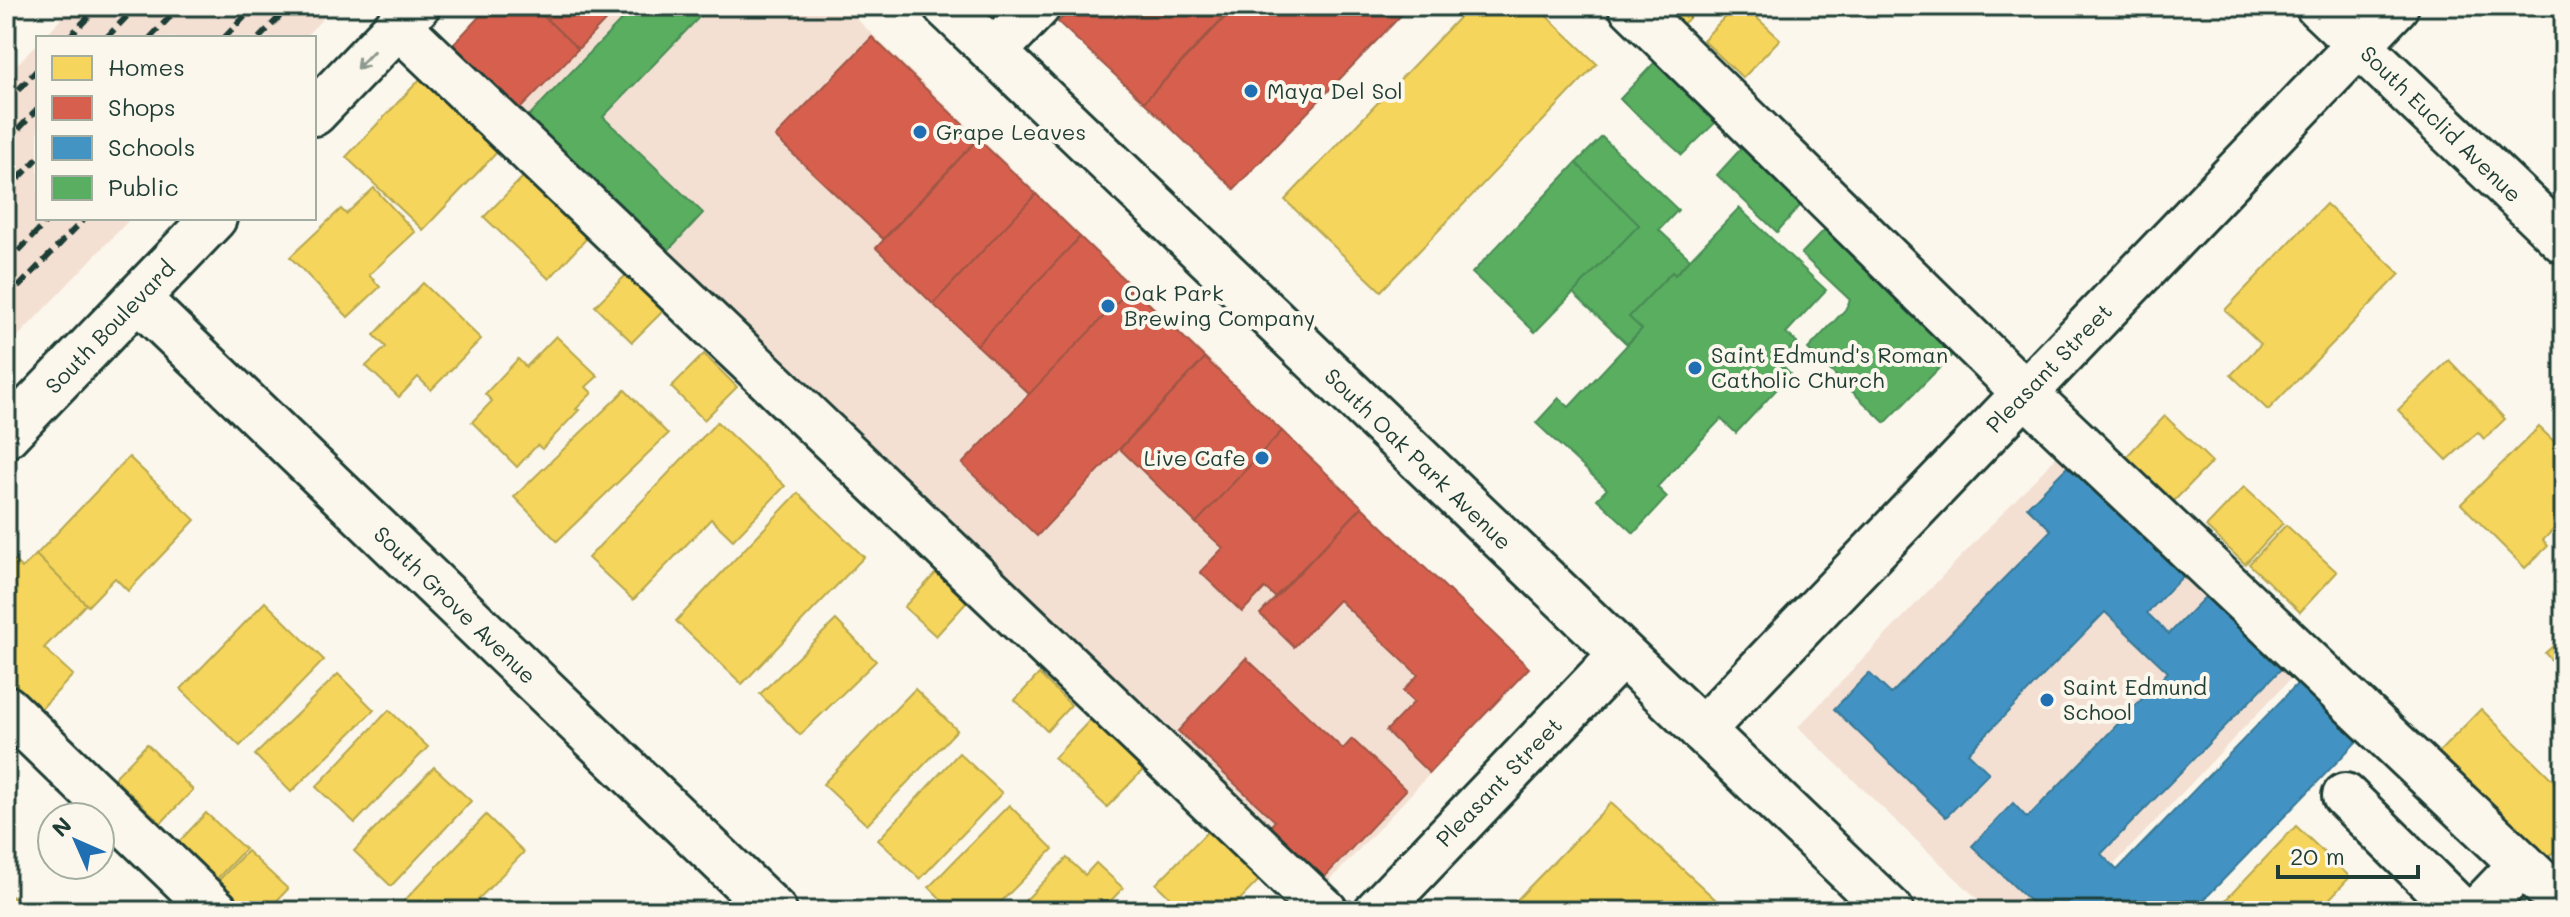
<svg xmlns="http://www.w3.org/2000/svg" width="2570" height="917" viewBox="0 0 2570 917" font-family="Mali,sans-serif">
<rect width="100%" height="100%" fill="#fbf7ec"/>
<filter id="ink" filterUnits="userSpaceOnUse"><feTurbulence type="fractalNoise" baseFrequency=".0125" numOctaves="2"/><feDisplacementMap in="SourceGraphic" scale="16" xChannelSelector="R" yChannelSelector="G"/><feConvolveMatrix kernelMatrix="1 2 1 2 8 2 1 2 1" color-interpolation-filters="sRGB"/></filter>
<g filter="url(#ink)">
<g fill="#f4e0d3">
<path d="M73,6H335L304,38H43Z"/>
<path d="M489,6H843L1529,668L1321,890L449,49Z"/>
<path d="M38,43V218H131L6,349V76Z"/>
<path d="M2062,451L2296,673L2070,911H1990L1798,727Z"/>
</g>
<g fill="#f6d55c" stroke="#b6a750" stroke-width="2">
<path d="M1470,6H1536L1597,64L1381,291L1285,200Z"/>
<path d="M1662,6H1701L1682,25Z"/>
<path d="M1735,6H1744L1780,39L1743,78L1703,40Z"/>
<path d="M426,73L503,146L423,230L346,157Z"/>
<path d="M523,177L587,238L549,279L484,217Z"/>
<path d="M374,188L415,232L369,275L380,287L348,317L290,257L341,209L346,214Z"/>
<path d="M2326,204L2400,274L2268,410L2231,375L2261,344L2225,310Z"/>
<path d="M628,273L665,309L632,342L595,306Z"/>
<path d="M423,283L481,339L431,390L418,377L399,397L366,366L386,347L374,335Z"/>
<path d="M556,336L598,376L586,387L592,393L576,409L579,410L542,449L537,445L517,467L472,422L492,401L485,394L518,359L526,367Z"/>
<path d="M704,354L737,387L704,420L671,387Z"/>
<path d="M2449,360L2505,419L2484,439L2478,432L2447,460L2398,410Z"/>
<path d="M625,390L668,434L557,541L514,497Z"/>
<path d="M2165,416L2212,462L2172,503L2126,457Z"/>
<path d="M717,422L785,486L733,540L711,519L633,600L588,558Z"/>
<path d="M2539,427L2564,451V519L2543,540L2548,546L2525,568L2461,504Z"/>
<path d="M129,457L195,520L128,591L115,578L88,606L36,555Z"/>
<path d="M2244,487L2283,523L2245,564L2206,527Z"/>
<path d="M798,493L864,557L742,684L676,621Z"/>
<path d="M2286,525L2337,572L2300,612L2249,564Z"/>
<path d="M36,555L86,604L44,648L73,675L39,711L6,679V565L12,559L22,568Z"/>
<path d="M936,573L967,602L936,636L904,607Z"/>
<path d="M265,602L324,660L240,746L181,689Z"/>
<path d="M836,620L876,661L800,735L760,694Z"/>
<path d="M2564,636V675L2545,653Z"/>
<path d="M338,674L374,710L291,792L255,755Z"/>
<path d="M1039,674L1071,705L1047,731L1015,700Z"/>
<path d="M915,689L957,730L867,825L823,784Z"/>
<path d="M2481,709L2564,791V841L2548,858L2439,752Z"/>
<path d="M389,710L428,747L355,823L316,787Z"/>
<path d="M1093,717L1146,767L1107,807L1054,758Z"/>
<path d="M147,744L193,790L161,823L114,778Z"/>
<path d="M959,753L1002,793L920,879L878,840Z"/>
<path d="M434,767L471,801L391,886L354,851Z"/>
<path d="M1611,803L1728,911H1506Z"/>
<path d="M1009,805L1053,849L992,911H953L929,887Z"/>
<path d="M206,813L245,849L212,884L173,848Z"/>
<path d="M486,815L524,852L467,911H415L404,901Z"/>
<path d="M2296,826L2350,877L2318,911H2215Z"/>
<path d="M1210,829L1261,878L1229,911H1211L1204,904L1197,911H1184L1156,884Z"/>
<path d="M247,851L288,889L267,911H245L216,883Z"/>
<path d="M1067,858L1085,875L1096,863L1123,888L1101,911H1015Z"/>
<path d="M6,891L28,911H6Z"/>
<path d="M1133,901L1143,911H1124Z"/>
</g>
<g fill="#d6604d" stroke="#9f5646" stroke-width="2">
<path d="M489,6H533L578,49L515,114L449,49Z"/>
<path d="M533,6H619L578,49Z"/>
<path d="M1073,6H1234L1144,102L1058,22Z"/>
<path d="M1236,6H1410L1234,189L1144,102Z"/>
<path d="M872,37L978,139L883,239L775,137Z"/>
<path d="M978,139L1036,194L933,304L876,248Z"/>
<path d="M1036,194L1080,237L977,345L933,304Z"/>
<path d="M1080,237L1132,287L1030,395L977,345Z"/>
<path d="M1132,287L1205,358L1037,536L962,464Z"/>
<path d="M1205,358L1282,431L1196,523L1120,449Z"/>
<path d="M1282,431L1362,507L1275,597L1265,588L1242,612L1200,572L1223,548L1196,523Z"/>
<path d="M1362,507L1529,668L1429,773L1386,731L1414,702L1403,691L1418,675L1339,600L1294,647L1260,614Z"/>
<path d="M1246,658L1343,749L1352,739L1406,790L1320,882L1266,831L1275,821L1178,731Z"/>
</g>
<path fill="#4393c3" stroke="#387998" stroke-width="2" d="M2069,465L2183,576L2147,613L2169,634L2206,596L2281,669L2101,854L2117,870L2299,682L2359,739L2193,911H2040L1972,846L2013,803L2027,818L2168,672L2105,612L1968,753L1989,773L1946,817L1834,709L1869,673L1891,694L2051,530L2027,507Z"/>
<g fill="#5aae61" stroke="#488c54" stroke-width="2">
<path d="M635,6H710L603,117L703,213L663,256L523,122Z"/>
<path d="M761,6H779L770,15Z"/>
<path d="M1656,61L1718,120L1682,155L1620,99Z"/>
<path d="M1602,137L1678,210L1659,230L1690,259L1675,275L1672,272L1629,317L1642,329L1627,344L1573,293L1639,225L1576,163Z"/>
<path d="M1748,141L1806,199L1777,232L1717,175Z"/>
<path d="M1576,163L1639,225L1535,332L1472,273Z"/>
<path d="M1739,208L1826,290L1786,333L1797,342L1779,362L1791,374L1736,433L1721,419L1657,487L1667,497L1634,533L1597,499L1607,489L1536,423L1559,398L1569,407L1642,329L1629,317L1672,272L1675,275Z"/>
<path d="M1833,221L1962,345L1885,423L1808,349L1845,310L1850,300L1801,254Z"/>
</g>
<g fill="none" stroke-linecap="round" stroke-linejoin="round">
<g stroke="#1f3d34" stroke-width="50">
<g id="minor">
<path d="M946,6L1891,911"/>
<path d="M1631,6L2025,393L2564,904"/>
<path d="M2318,6L2564,241"/>
<path d="M398,25L1325,911"/>
<path d="M994,52L1038,6"/>
<path d="M314,113L417,6"/>
<path d="M137,298L774,911"/>
<path d="M6,435L214,218"/>
<path d="M6,708L216,911"/>
<path d="M1702,730L2396,6"/>
<path d="M2345,796L2461,911"/>
<path d="M1377,911L1622,654"/>
<path d="M2477,911L2522,864"/>
</g>
</g>
<use href="#minor" stroke="#fbf7ec" stroke-width="44"/>
<g stroke="#1f3d34" stroke-width="6" stroke-dasharray="12 6" stroke-linecap="butt">
<path d="M68,38L99,6"/>
<path d="M106,38L137,6"/>
<path d="M150,38L180,6"/>
<path d="M224,38L255,6"/>
<path d="M259,38L290,6"/>
<path d="M6,103L38,69"/>
<path d="M6,142L38,109"/>
<path d="M6,192L38,158"/>
<path d="M6,264L50,218"/>
<path d="M6,300L85,218"/>
</g>
</g>
<defs><path id="oneway-shaft" d="M-6 0H5M1.5-3L5.5 0L1.5 3" fill="none" stroke-width="1.6" stroke-linecap="round" stroke-linejoin="round" transform="scale(2)"/></defs>
<use stroke="#8d9a90" href="#oneway-shaft" transform="translate(365 60) rotate(134)"/>
</g>
<g fill="#1f6fb2" stroke="#fbf7ec" stroke-width="3">
<circle cx="1251" cy="91" r="8"/>
<circle cx="920" cy="132" r="8"/>
<circle cx="1108" cy="306" r="8"/>
<circle cx="1695" cy="368" r="8"/>
<circle cx="1262" cy="458" r="8"/>
<circle cx="2047" cy="700" r="8"/>
</g>
<g text-anchor="middle" stroke-width="8" stroke-linejoin="round" paint-order="stroke">
<g font-size="22" fill="#1f3d34" stroke="#fbf7ec" text-anchor="start">
<text x="1267" y="99">Maya Del Sol</text>
<text x="936" y="140">Grape Leaves</text>
<text x="1124" y="301">Oak Park<tspan x="1124" dy="25">Brewing Company</tspan></text>
<text x="1711" y="363">Saint Edmund's Roman<tspan x="1711" dy="25">Catholic Church</tspan></text>
<text x="1246" y="466" text-anchor="end">Live Cafe</text>
<text x="2063" y="695">Saint Edmund<tspan x="2063" dy="25">School</tspan></text>
</g>
<g font-size="22" fill="#1f3d34" stroke="#fbf7ec">
<text transform="translate(2441 124) rotate(44)" y="8">South Euclid Avenue</text>
<text transform="translate(110 327) rotate(-46)" y="8">South Boulevard</text>
<text transform="translate(2049 368) rotate(-46)" y="8">Pleasant Street</text>
<text transform="translate(1418 459) rotate(44)" y="8">South Oak Park Avenue</text>
<text transform="translate(455 605) rotate(44)" y="8">South Grove Avenue</text>
<text transform="translate(1499 782) rotate(-46)" y="8">Pleasant Street</text>
</g>
</g>
<rect width="2570" height="917" fill="none" stroke="#fbf7ec" stroke-width="32"/>
<rect x="16" y="16" width="2538" height="885" fill="none" stroke="#1f3d34" stroke-width="3" filter="url(#ink)"/>
<rect x="36" y="36" width="280" height="184" fill="#fbf7ec" stroke="#a3ada2" stroke-width="2"/>
<rect x="52" y="56" width="40" height="24" fill="#f6d55c" stroke="#a3ada2" stroke-width="2"/>
<text x="108" y="76" font-size="24" fill="#1f3d34">Homes</text>
<rect x="52" y="96" width="40" height="24" fill="#d6604d" stroke="#a3ada2" stroke-width="2"/>
<text x="108" y="116" font-size="24" fill="#1f3d34">Shops</text>
<rect x="52" y="136" width="40" height="24" fill="#4393c3" stroke="#a3ada2" stroke-width="2"/>
<text x="108" y="156" font-size="24" fill="#1f3d34">Schools</text>
<rect x="52" y="176" width="40" height="24" fill="#5aae61" stroke="#a3ada2" stroke-width="2"/>
<text x="108" y="196" font-size="24" fill="#1f3d34">Public</text>
<g transform="translate(76 841) rotate(315)"><circle r="38" fill="#fbf7ec" stroke="#a3ada2" stroke-width="2"/>
<path d="M0-6L14 30L0 20L-14 30Z" fill="#1f6fb2"/>
<text y="-12" font-size="22" font-weight="bold" text-anchor="middle" fill="#1f3d34">N</text>
</g>
<path d="M2278 865v12h140v-12" fill="none" stroke="#1f3d34" stroke-width="4"/>
<text x="2290" y="865" font-size="24" fill="#1f3d34" stroke="#fbf7ec" stroke-width="6" paint-order="stroke">20 m</text>
</svg>
